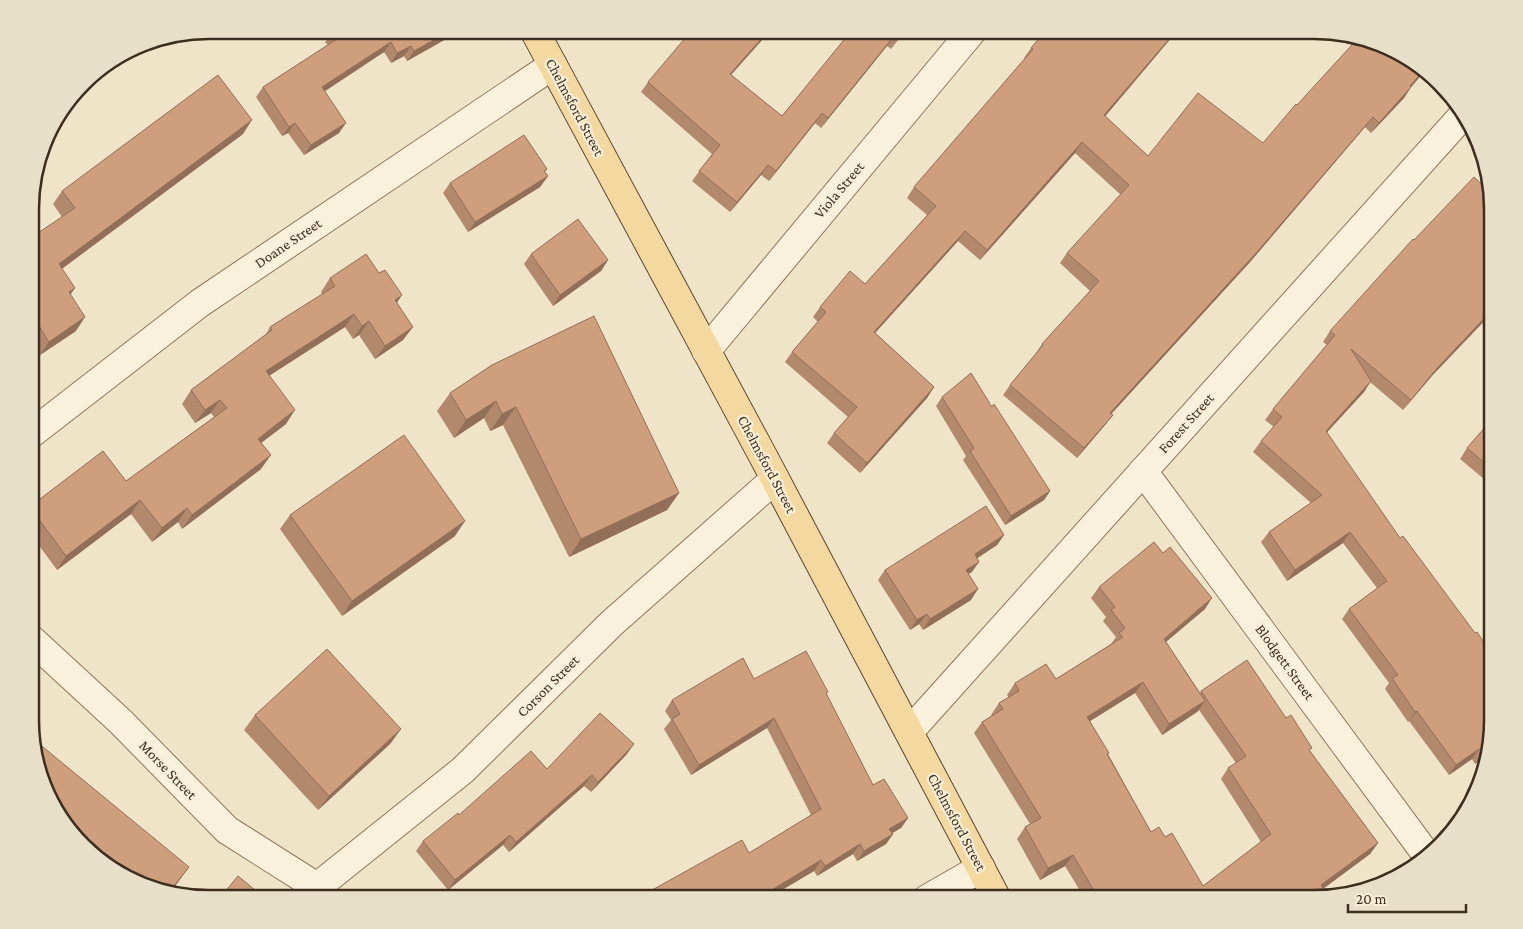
<svg xmlns="http://www.w3.org/2000/svg" width="1523" height="929" viewBox="0 0 1523 929" font-family="'Crimson Pro',serif">
<rect width="100%" height="100%" fill="#f0e4c8"/>
<g fill="none" stroke-linecap="round" stroke-linejoin="round">
<g stroke="#8d765c" stroke-width="30">
<g id="minor">
<path d="M706,351L973,30"/>
<path d="M31,434L200,303L553,65"/>
<path d="M1143,471L1426,854"/>
<path d="M31,639L121,722L227,830L317,887L463,770L612,623L775,479"/>
<path d="M909,732L1464,114"/>
<path d="M927,899L981,868"/>
</g>
</g>
<g stroke="#5b4430" stroke-width="30">
<path id="major" d="M534,30L763,456L997,899"/>
</g>
<use href="#minor" stroke="#faf1dc" stroke-width="28"/>
<use href="#major" stroke="#f3d9a0" stroke-width="28"/>
</g>
<g fill="#b2896c" fill-rule="evenodd">
<path d="M322,30H462L407,61L404,56L391,63L384,52L325,91L339,133L304,155L288,133L282,136L256,97L263,87L328,45L325,42L327,40Z"/>
<path d="M852,30H906L891,49L887,46L821,128L815,123L769,181L761,175L730,212L692,181L712,154L641,92L648,82L731,75L782,116Z"/>
<path d="M1176,32L1105,116L1148,156L1263,143L1297,105L1413,60L1424,72L1411,87L1404,98L1371,133L1365,127L1250,262L1111,414L1113,415L1105,425L1077,458L1003,395L1010,385L1035,355L1042,344L1090,291L1060,263L1067,253L1121,195L1075,153L980,260L958,241L875,333L934,387L927,398L860,473L827,443L834,433L848,417L785,362L792,352L818,322L813,317L820,307L865,284L927,215L907,198L914,187L1025,59L1024,58L1031,48Z"/>
<path d="M243,134L62,269L70,295L76,331L40,355L32,343V237L62,217L53,204L62,191Z"/>
<path d="M547,169L545,172L548,176L540,187L468,232L443,193L450,183Z"/>
<path d="M531,254L608,260L601,271L553,306L524,264Z"/>
<path d="M330,278L397,303L403,340L375,359L359,335L353,339L345,327L269,376L286,424L261,443V469L182,529L178,522L152,542L131,514L57,570L32,536V505L126,481L214,417L211,413L195,423L182,404L191,390L266,334L270,327L322,294L321,292Z"/>
<path d="M1330,331L1431,377L1403,410L1370,382L1364,392L1327,432L1484,757L1475,764L1472,759L1449,775L1409,721L1408,722L1385,689L1389,683L1342,619L1349,609L1377,588L1343,543L1287,581L1261,542L1269,532L1311,503L1253,452L1261,441L1274,427L1265,420L1273,409L1327,345L1323,342Z"/>
<path d="M492,365L679,493L667,510L569,557L503,425L490,431L484,418L454,438L437,411L450,393Z"/>
<path d="M942,397L992,407L1050,491L1044,500L1005,525L963,460L966,456L936,406Z"/>
<path d="M1493,418V481L1490,484L1460,459L1467,448Z"/>
<path d="M290,515L455,536L342,616L280,529Z"/>
<path d="M1004,535L997,545L977,558L972,572L968,574L971,600L923,630L919,624L910,630L878,580L885,570Z"/>
<path d="M1099,587L1205,609L1166,642L1200,693L1201,691L1310,751L1378,843L1370,854L1323,889L1326,893L1322,899H1085L1065,866L1040,880L1017,839L1025,827L1030,824L974,733L982,722L992,716L991,715L999,703L1009,698L1007,695L1015,683L1056,679L1111,644L1116,637L1103,621L1106,617L1091,598ZM1135,693L1162,735L1197,712L1199,710L1236,763L1228,768L1221,779L1261,842L1203,886L1165,837L1151,832L1090,721Z"/>
<path d="M754,679L826,694L873,785L908,818L901,828L892,833L893,834L886,844L857,861L853,854L817,876L814,871L773,895L749,853L811,815L767,728L691,775L664,729L671,720L665,711L672,700Z"/>
<path d="M255,715L401,729L390,744L318,810L244,730Z"/>
<path d="M627,754L591,792L584,786L509,852L503,845L448,890L416,851L423,841L459,815L547,769Z"/>
<path d="M54,810L189,867L170,893L152,890L110,869Z"/>
</g>
<g fill="#916f58">
<path d="M452,30H462L407,61L414,51Z"/>
<path d="M769,30H771L723,84L730,74Z"/>
<path d="M1177,30H1178L1097,126L1104,115Z"/>
<path d="M894,36L887,46L821,128L828,118Z"/>
<path d="M391,42L384,52L316,97L322,87Z"/>
<path d="M411,46L404,56L391,63L397,53Z"/>
<path d="M1423,71L1424,72L1407,92L1411,87L1404,98L1371,133L1379,123Z"/>
<path d="M822,113L815,123L769,181L776,171Z"/>
<path d="M1373,117L1365,127L1250,262L1103,423L1110,413Z"/>
<path d="M252,120L243,134L49,278L59,264Z"/>
<path d="M295,123L288,133L282,136L289,127Z"/>
<path d="M346,123L339,133L304,155L311,145Z"/>
<path d="M1082,142L1075,153L980,260L987,250Z"/>
<path d="M768,165L761,175L730,212L737,202Z"/>
<path d="M548,176L540,187L468,232L475,222Z"/>
<path d="M965,231L958,241L866,343L874,332Z"/>
<path d="M608,260L601,271L553,306L560,295Z"/>
<path d="M75,288L66,301L69,292Z"/>
<path d="M402,295L393,309L395,300Z"/>
<path d="M1493,309V312L1431,377L1403,410L1411,400L1438,367Z"/>
<path d="M354,314L345,327L256,384L266,371Z"/>
<path d="M85,317L76,331L40,355L49,342Z"/>
<path d="M369,321L359,335L353,339L362,326Z"/>
<path d="M413,327L403,340L375,359L385,346Z"/>
<path d="M1371,381L1364,392L1319,441L1326,431Z"/>
<path d="M934,387L927,398L860,473L867,463Z"/>
<path d="M220,400L211,413L195,423L205,410Z"/>
<path d="M496,401L484,418L454,438L466,420Z"/>
<path d="M516,407L503,425L490,431L502,414Z"/>
<path d="M295,410L286,424L249,452L258,439Z"/>
<path d="M1113,415L1105,425L1077,458L1084,448Z"/>
<path d="M271,455L261,469L182,529L192,515Z"/>
<path d="M1050,491L1044,500L1005,525L1011,516Z"/>
<path d="M679,493L667,510L569,557L581,539Z"/>
<path d="M140,500L131,514L57,570L66,556Z"/>
<path d="M187,508L178,522L152,542L162,528Z"/>
<path d="M465,521L455,536L342,616L352,601Z"/>
<path d="M1350,532L1343,543L1287,581L1295,570Z"/>
<path d="M1004,535L997,545L967,565L975,554Z"/>
<path d="M979,562L972,572L958,580L966,570Z"/>
<path d="M978,589L971,600L923,630L930,619Z"/>
<path d="M1212,598L1205,609L1156,650L1164,639Z"/>
<path d="M927,614L919,624L910,630L917,620Z"/>
<path d="M1143,682L1135,693L1079,728L1087,717Z"/>
<path d="M1205,701L1197,712L1162,735L1169,724Z"/>
<path d="M1417,711L1409,721L1408,722L1415,712Z"/>
<path d="M774,718L767,728L691,775L699,765Z"/>
<path d="M401,729L390,744L318,810L329,796Z"/>
<path d="M634,744L627,754L591,792L598,782Z"/>
<path d="M1479,749L1472,759L1449,775L1456,765Z"/>
<path d="M1486,750L1484,757L1475,764L1482,753Z"/>
<path d="M592,775L584,786L509,852L516,842Z"/>
<path d="M908,818L901,828L882,839L889,829Z"/>
<path d="M893,834L886,844L857,861L864,851Z"/>
<path d="M510,835L503,845L448,890L455,880Z"/>
<path d="M1378,843L1370,854L1313,896L1321,885Z"/>
<path d="M860,844L853,854L817,876L825,866Z"/>
<path d="M1073,855L1065,866L1040,880L1048,868Z"/>
<path d="M821,860L814,871L767,899L770,891Z"/>
<path d="M189,867L170,893L169,892Z"/>
<path d="M1267,889L1260,899H1252Z"/>
</g>
<g fill="#cf9f7d" stroke="#916f58">
<path d="M334,30H452L414,51L411,46L397,53L391,42L322,87L346,123L311,145L295,123L289,127L263,87L337,39L332,32L335,31Z"/>
<path d="M692,30H769L730,74L782,116L852,30H906L898,39L894,36L828,118L822,113L776,171L768,165L737,202L699,171L720,145L648,82Z"/>
<path d="M1046,30H1177L1104,115L1148,156L1198,93L1263,143L1296,104L1297,105L1360,36L1413,60L1423,71L1410,86L1411,87L1379,123L1373,117L1257,252L1110,413L1113,415L1084,448L1010,385L1043,345L1042,344L1099,281L1067,253L1129,185L1082,142L987,250L965,231L874,332L934,387L867,463L834,433L857,407L792,352L826,312L820,307L850,271L865,284L936,206L914,187L1033,49L1031,48Z"/>
<path d="M218,75L252,120L59,264L75,288L69,292L85,317L49,342L32,315V237L75,208L62,191Z"/>
<path d="M524,135L547,169L544,171L548,176L475,222L450,183Z"/>
<path d="M1474,177L1492,194L1493,197V309L1438,367L1411,400L1351,349L1371,381L1326,431L1400,538L1403,536L1475,633L1477,632L1493,656V731L1486,750L1482,753L1479,749L1456,765L1417,711L1415,712L1392,678L1398,675L1349,609L1387,581L1350,532L1295,570L1269,532L1322,495L1261,441L1282,417L1273,409L1335,335L1330,331L1413,239L1414,240Z"/>
<path d="M578,219L608,260L560,295L531,254Z"/>
<path d="M366,254L379,273L385,270L402,295L395,300L413,327L385,346L369,321L362,326L354,314L266,371L295,410L258,439L271,455L192,515L187,508L162,528L140,500L66,556L32,510V505L103,451L126,481L227,408L220,400L205,410L191,390L272,330L270,327L335,286L330,278Z"/>
<path d="M594,316L679,493L581,539L516,407L502,414L496,401L466,420L450,393L492,365Z"/>
<path d="M971,373L992,407L994,404L1050,491L1011,516L970,451L974,448L942,397Z"/>
<path d="M1493,418V470L1467,448Z"/>
<path d="M404,435L465,521L352,601L290,515Z"/>
<path d="M986,506L1004,535L975,554L979,562L966,570L978,589L930,619L927,614L917,620L885,570Z"/>
<path d="M1154,542L1163,553L1170,547L1212,598L1164,639L1205,701L1169,724L1143,682L1087,717L1109,753L1107,754L1151,832L1159,827L1165,837L1172,833L1203,886L1271,834L1228,768L1246,756L1201,691L1247,660L1286,718L1291,715L1312,748L1309,750L1378,843L1321,885L1326,893L1318,899H1274L1267,889L1252,899H1099L1073,855L1048,868L1025,827L1041,818L982,722L1003,709L999,703L1019,691L1015,683L1046,664L1056,679L1123,637L1119,633L1125,628L1111,610L1115,607L1099,587Z"/>
<path d="M327,649L401,729L329,796L255,715Z"/>
<path d="M806,651L828,692L826,693L873,785L884,779L908,818L889,829L893,834L864,851L860,844L825,866L821,860L770,891L775,899H636L742,840L749,853L821,809L774,718L699,765L672,719L680,714L672,700L743,658L754,679Z"/>
<path d="M600,713L634,744L598,782L592,775L516,842L510,835L455,880L423,841L458,813L459,815L531,751L547,769Z"/>
<path d="M32,738L189,867L169,892L152,890L131,879L83,841L54,810L32,743Z"/>
<path d="M238,876L266,899H219Z"/>
</g>
<g text-anchor="middle" stroke-width="4.5" stroke-linejoin="round" paint-order="stroke">
<g font-size="15" fill="#3d2e20" stroke="#f7eed8">
<text transform="translate(575 107) rotate(62)" y="5">Chelmsford Street</text>
<text transform="translate(839 190) rotate(-50)" y="5">Viola Street</text>
<text transform="translate(288 243) rotate(-34)" y="5">Doane Street</text>
<text transform="translate(1186 423) rotate(-48)" y="5">Forest Street</text>
<text transform="translate(767 464) rotate(62)" y="5">Chelmsford Street</text>
<text transform="translate(1285 662) rotate(54)" y="5">Blodgett Street</text>
<text transform="translate(548 686) rotate(-45)" y="5">Corson Street</text>
<text transform="translate(168 770) rotate(46)" y="5">Morse Street</text>
<text transform="translate(957 822) rotate(62)" y="5">Chelmsford Street</text>
</g>
</g>
<path d="M0 0H1523V929H0ZM209 39H1314A170 170 0 0 1 1484 209V720A170 170 0 0 1 1314 890H209A170 170 0 0 1 39 720V209A170 170 0 0 1 209 39Z" fill="#e8dfc9" fill-rule="evenodd"/>
<path fill="none" stroke="#3d2e20" stroke-width="2.5" d="M209 39H1314A170 170 0 0 1 1484 209V720A170 170 0 0 1 1314 890H209A170 170 0 0 1 39 720V209A170 170 0 0 1 209 39Z"/>
<path d="M1348 904v8h118v-8" fill="none" stroke="#3d2e20" stroke-width="2.5"/>
<text x="1356" y="904" font-size="15" fill="#3d2e20" stroke="#f7eed8" stroke-width="4" paint-order="stroke">20 m</text>
</svg>
